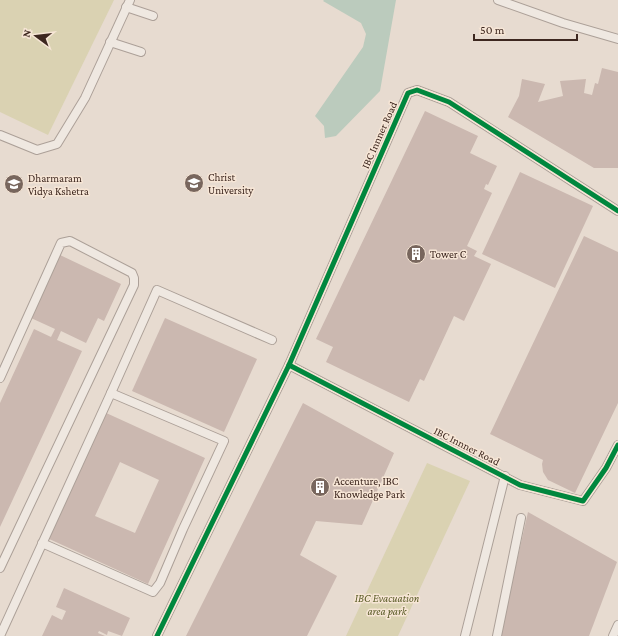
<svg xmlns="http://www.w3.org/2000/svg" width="618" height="636" viewBox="0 0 618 636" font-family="'Crimson Pro',serif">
<rect width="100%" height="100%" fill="#e7dbd0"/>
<g fill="#dad2b2">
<path d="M0,0H114L48,135L0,112Z"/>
<path d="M427,463L470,481L398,636H346Z"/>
</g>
<path fill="#bbcbbd" d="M324,0H396L380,91L336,136L325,138L324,126L315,116L363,47L366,34L361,23L323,1Z"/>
<g fill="#cbb8b0" fill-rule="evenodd">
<path d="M602,68L618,72V168H594L508,117L519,96L522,79L545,84L538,102L563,96L560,81L586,79L584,93L592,95L595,83L598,84Z"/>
<path d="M425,111L478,136L470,153L497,166L488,185L486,184L484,189L492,193L467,246L477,251L474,256L491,264L464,321L454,316L424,381L420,379L409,402L326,362L333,347L316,339Z"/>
<path d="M520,172L593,206L555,288L482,254Z"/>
<path d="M584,236L618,252V403L575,493L548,480L543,472L542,464L543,460L490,434Z"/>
<path d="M60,255L121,284L104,321L98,318L86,343L61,331L57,340L82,351L0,527V403L34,329L51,337L55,329L31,318Z"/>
<path d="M165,318L257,359L224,432L132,391Z"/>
<path d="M303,403L394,453L362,525L316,521L300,555L337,576L307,636H186Z"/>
<path d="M104,412L205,458L148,584L47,538ZM120,462L159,480L135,533L95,516Z"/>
<path d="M528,512L617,562L589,636H500Z"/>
<path d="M64,588L130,618L122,636L108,631L107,635L99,631L98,633L105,636H42L52,615L62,620L66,611L56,607Z"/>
</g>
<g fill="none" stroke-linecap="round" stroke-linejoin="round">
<g stroke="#aca098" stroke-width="10">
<g id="lane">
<path d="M498,0L563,23L618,39"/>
<path d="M126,7L153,16"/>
<path d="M110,42L141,52"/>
<path d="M0,135L37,150L57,144L85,98L130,0"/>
<path d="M289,365L520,485L583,501L606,468L618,445"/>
<path d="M0,378L61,243L70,241L132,273L134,278V285L0,568"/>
<path d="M111,393L157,290L272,340"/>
<path d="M0,636L111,393L224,441L183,529L160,583L153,592L42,543"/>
<path d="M157,636L289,365L408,93L417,90L449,102L618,211"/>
<path d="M465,636L505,476"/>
<path d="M497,636L521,518"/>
<path d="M613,636L618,625"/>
</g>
</g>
<use href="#lane" stroke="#efe8e1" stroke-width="8"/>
<g stroke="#f7e6d6" stroke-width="8">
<g id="cycleway">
<path d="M289,365L520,485L583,501L606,468L618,445"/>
<path d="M157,636L289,365L408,93L417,90L449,102L618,211"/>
</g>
</g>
<use href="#cycleway" stroke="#00873e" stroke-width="5"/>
</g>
<defs>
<g id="university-disc" transform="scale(1)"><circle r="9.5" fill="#78665d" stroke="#f7e6d6"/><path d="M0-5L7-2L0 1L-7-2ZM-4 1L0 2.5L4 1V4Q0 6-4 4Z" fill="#fff"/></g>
<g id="building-disc" transform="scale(1)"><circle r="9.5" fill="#78665d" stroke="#f7e6d6"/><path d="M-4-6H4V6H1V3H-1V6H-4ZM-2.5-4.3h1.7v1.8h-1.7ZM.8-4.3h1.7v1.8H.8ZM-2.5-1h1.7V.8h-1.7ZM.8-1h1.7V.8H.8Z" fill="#fff"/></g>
</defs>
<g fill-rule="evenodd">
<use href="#university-disc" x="194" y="183"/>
<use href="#university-disc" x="14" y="184"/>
<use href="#building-disc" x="416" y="254"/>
<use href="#building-disc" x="320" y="487"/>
</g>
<g text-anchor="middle" stroke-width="3" stroke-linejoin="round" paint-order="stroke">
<g font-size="11" fill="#3d271f" stroke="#f7e6d6">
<text transform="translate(379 135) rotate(-66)" y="4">IBC Innner Road</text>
<text transform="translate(467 446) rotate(27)" y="4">IBC Innner Road</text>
</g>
<g font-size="11" fill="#3d271f" stroke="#f7e6d6" text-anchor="start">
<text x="208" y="181">Christ<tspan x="208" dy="13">University</tspan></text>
<text x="28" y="182">Dharmaram<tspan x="28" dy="13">Vidya Kshetra</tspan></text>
<text x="430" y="258">Tower C</text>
<text x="334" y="485">Accenture, IBC<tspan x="334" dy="13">Knowledge Park</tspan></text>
</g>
<g font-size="11" font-style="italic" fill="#585a25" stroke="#f7e6d6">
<text x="387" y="602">IBC Evacuation<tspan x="387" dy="13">area park</tspan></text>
</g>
</g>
<g transform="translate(36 36) rotate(285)" stroke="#f7e6d6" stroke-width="3" paint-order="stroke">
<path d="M0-3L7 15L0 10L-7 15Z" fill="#3d271f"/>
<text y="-6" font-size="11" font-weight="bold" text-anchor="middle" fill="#3d271f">N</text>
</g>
<path d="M474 34v6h103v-6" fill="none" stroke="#3d271f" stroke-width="2"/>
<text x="480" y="34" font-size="12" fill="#3d271f" stroke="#f7e6d6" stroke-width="3" paint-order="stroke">50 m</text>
</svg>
